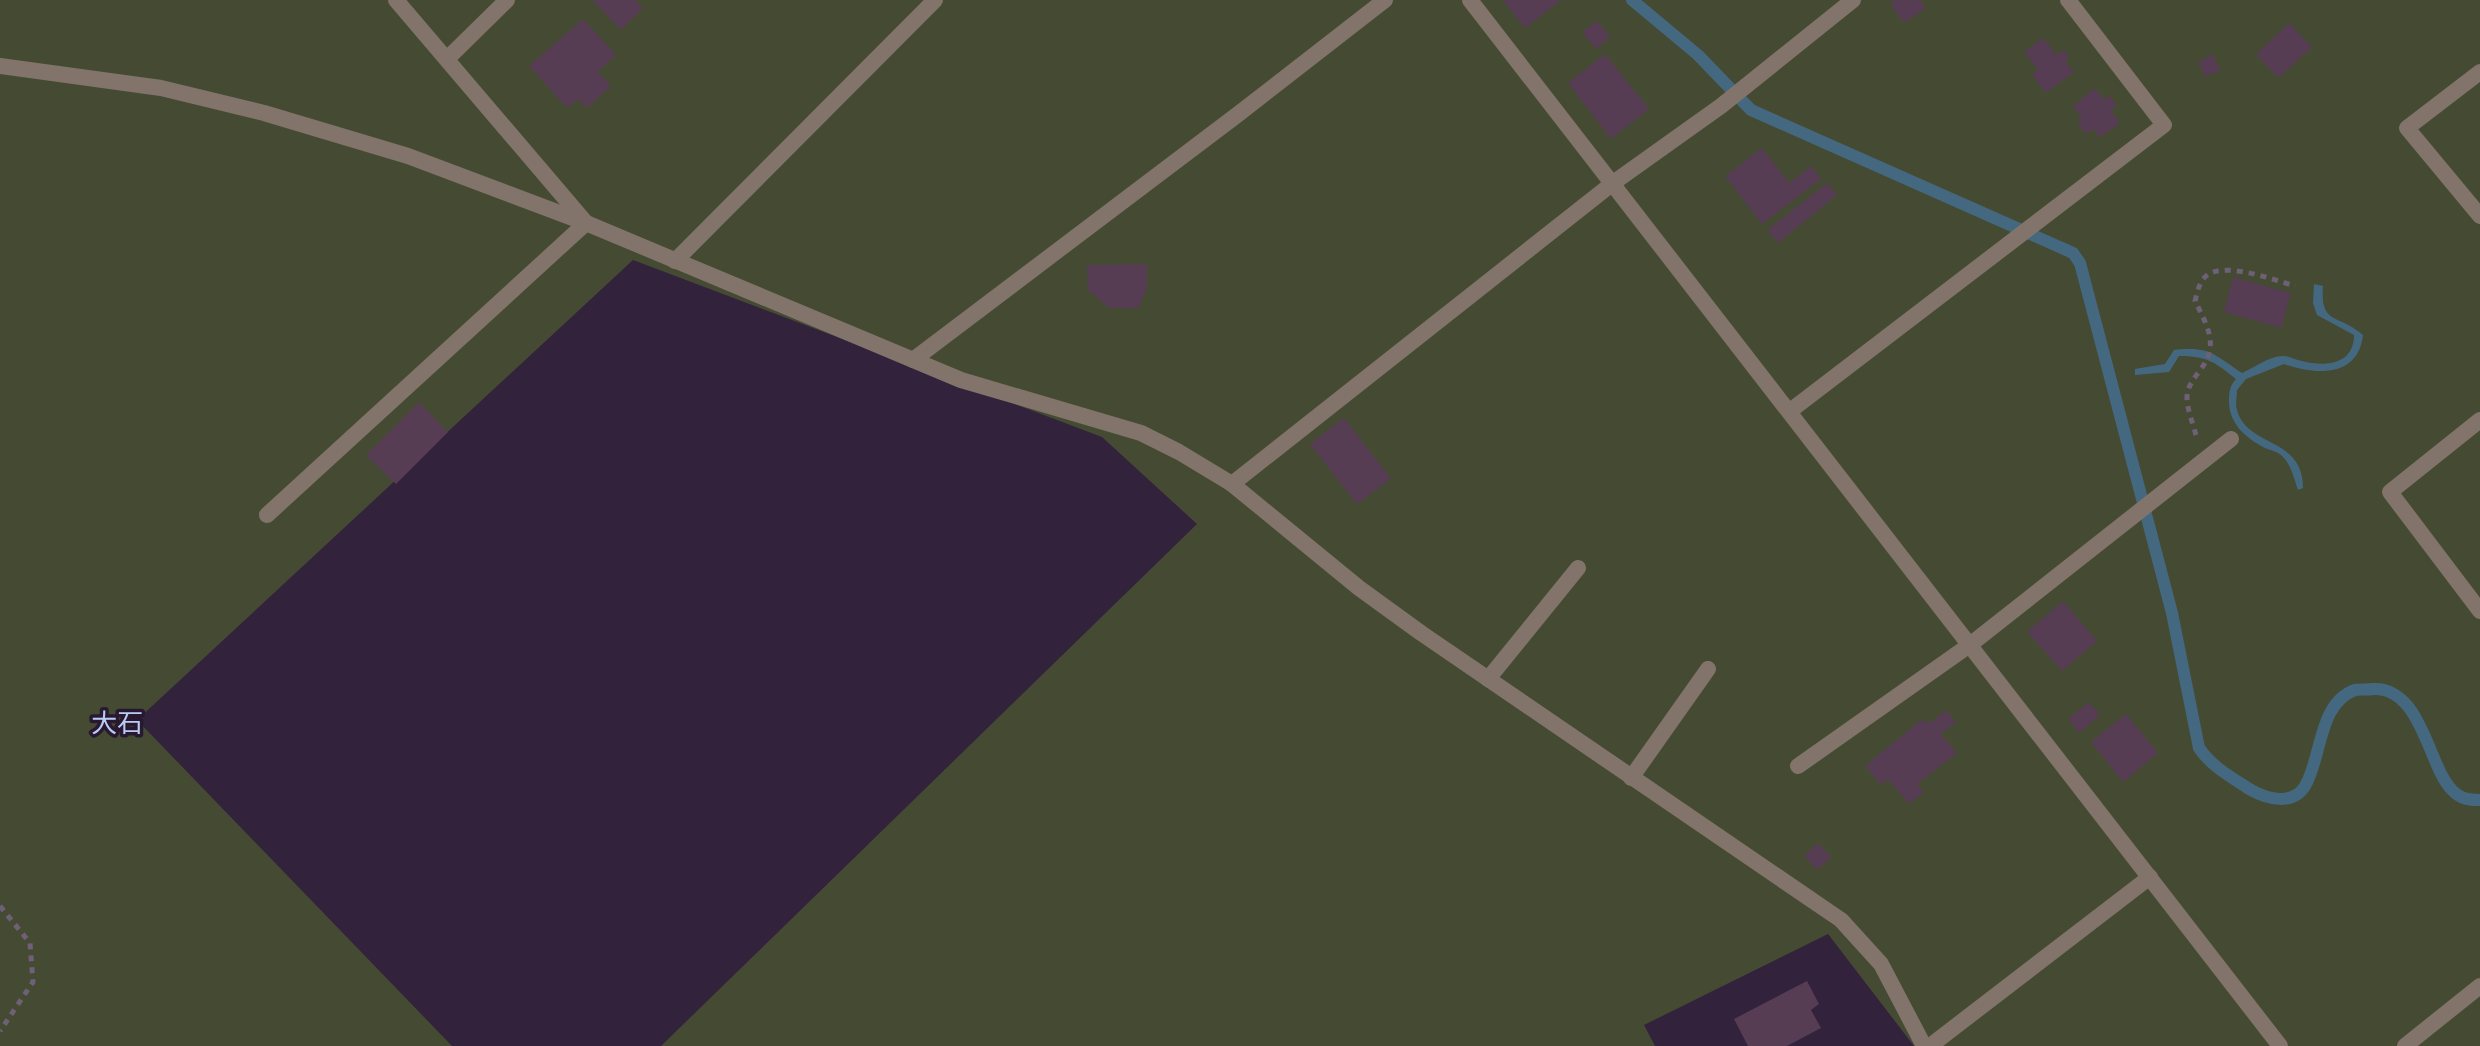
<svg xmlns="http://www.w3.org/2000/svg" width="2480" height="1046" viewBox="0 0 2480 1046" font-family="Inter,'Noto Sans JP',sans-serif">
<rect width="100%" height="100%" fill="#32223c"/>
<path fill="#454b33" d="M0,0H2480V1046H1914L1828,934L1644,1025L1655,1046H661L1197,524L1102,437L633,260L137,720L452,1046H0Z"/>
<path fill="#456881" d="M2314,284L2323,286C2320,326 2338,313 2363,335C2358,378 2316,375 2284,364L2246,379L2237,390C2237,396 2235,404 2237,410C2247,448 2303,436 2303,488L2298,490C2294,478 2291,464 2282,456C2278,452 2270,450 2265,448C2246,438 2229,424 2229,401C2229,392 2230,385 2236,379C2215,362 2207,356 2179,356L2169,372L2135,375V369L2165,364L2174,350C2211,346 2214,355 2242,373C2254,368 2269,356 2283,356C2290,356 2295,360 2302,361C2325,367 2354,365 2354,335L2317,315L2313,303Z"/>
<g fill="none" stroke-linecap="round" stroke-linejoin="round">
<path stroke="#456881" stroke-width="12" d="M1632,0L1698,55L1751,110L2073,253L2080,263L2172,613L2199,748C2212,767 2231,777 2251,790C2267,799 2293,806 2305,786C2322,758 2318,703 2355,690C2360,689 2368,690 2373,689C2422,687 2428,766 2452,790C2460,799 2469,800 2480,800"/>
</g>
<g fill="#563d53">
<path d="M592,0H635L643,8L621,30Z"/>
<path d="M1503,0H1561L1525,28Z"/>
<path d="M1896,0H1920L1926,8L1904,23L1890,4Z"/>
<path d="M583,19L616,55L598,72L611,86L587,108L578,99L567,108L529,66Z"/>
<path d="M1597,21L1610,37L1596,49L1582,32Z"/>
<path d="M2289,23L2312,47L2278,78L2256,54Z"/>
<path d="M2043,38L2057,55L2064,50L2070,58L2065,61L2074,72L2046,93L2032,75L2038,70L2024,52Z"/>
<path d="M1605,54L1649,109L1611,139L1568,83Z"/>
<path d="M2212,54L2221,70L2206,77L2198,63Z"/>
<path d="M2095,88L2104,100L2109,95L2117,106L2111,111L2120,123L2100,137L2093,129L2086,134L2077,122L2082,117L2073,106Z"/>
<path d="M1762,148L1789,183L1811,166L1821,179L1762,224L1725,176Z"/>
<path d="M1827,183L1837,195L1778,243L1767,230Z"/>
<path d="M1147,264V288L1138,308H1109L1088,290L1087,265Z"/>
<path d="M2233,277L2291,293L2281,328L2224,312Z"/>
<path d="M419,402L448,432L396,484L366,455Z"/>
<path d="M1344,418L1391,479L1357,504L1310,444Z"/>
<path d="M2063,601L2097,641L2062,671L2027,632Z"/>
<path d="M2089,702L2100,715L2079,733L2068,719Z"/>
<path d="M1946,710L1956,722L1941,734L1957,753L1917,784L1924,792L1909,804L1888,779L1881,785L1865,766L1920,721L1931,722Z"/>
<path d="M2126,714L2158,753L2123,782L2091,742Z"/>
<path d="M1818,843L1831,857L1817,870L1804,856Z"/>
<path d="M1807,981L1819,1004L1811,1010L1821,1028L1787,1046H1748L1734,1019Z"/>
</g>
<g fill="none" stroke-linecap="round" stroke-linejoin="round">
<g stroke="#6e6077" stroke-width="5" stroke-dasharray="6 6" stroke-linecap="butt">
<path d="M2196,435C2193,424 2187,409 2187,398C2187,386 2194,379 2200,370C2220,346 2207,325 2195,301C2197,294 2199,283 2204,278C2220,259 2274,280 2295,286"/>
<path d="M0,906L30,943L33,982L0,1031"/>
</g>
<g stroke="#82746b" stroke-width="16">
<path d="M447,59L507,0"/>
<path d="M2480,72L2407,128L2480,216"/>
<path d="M675,261L935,0"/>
<path d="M913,360L1237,115L1385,0"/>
<path d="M1790,411L2164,125L2068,0"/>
<path d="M2480,420L2390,492L2480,611"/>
<path d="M1232,484L1613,183L1721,106L1853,0"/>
<path d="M267,515L586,223L396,0"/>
<path d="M1488,679L1578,568"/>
<path d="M1798,766L1971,644L2231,439"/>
<path d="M1631,778L1708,669"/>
<path d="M1930,1046L2150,877"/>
<path d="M2405,1046L2480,986"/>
</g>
<g stroke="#82746b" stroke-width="16">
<path d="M1470,0L2280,1046"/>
<path d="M0,66L161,88L264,113L408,156L586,223L961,380L1141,433L1179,452L1232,484L1359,588L1421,633L1841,920L1881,964L1924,1046"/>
</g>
</g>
<g text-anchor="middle" stroke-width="7" stroke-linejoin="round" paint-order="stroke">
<g font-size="26" fill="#bbccf4" stroke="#281931">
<text x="117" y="732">大石</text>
</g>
</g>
</svg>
